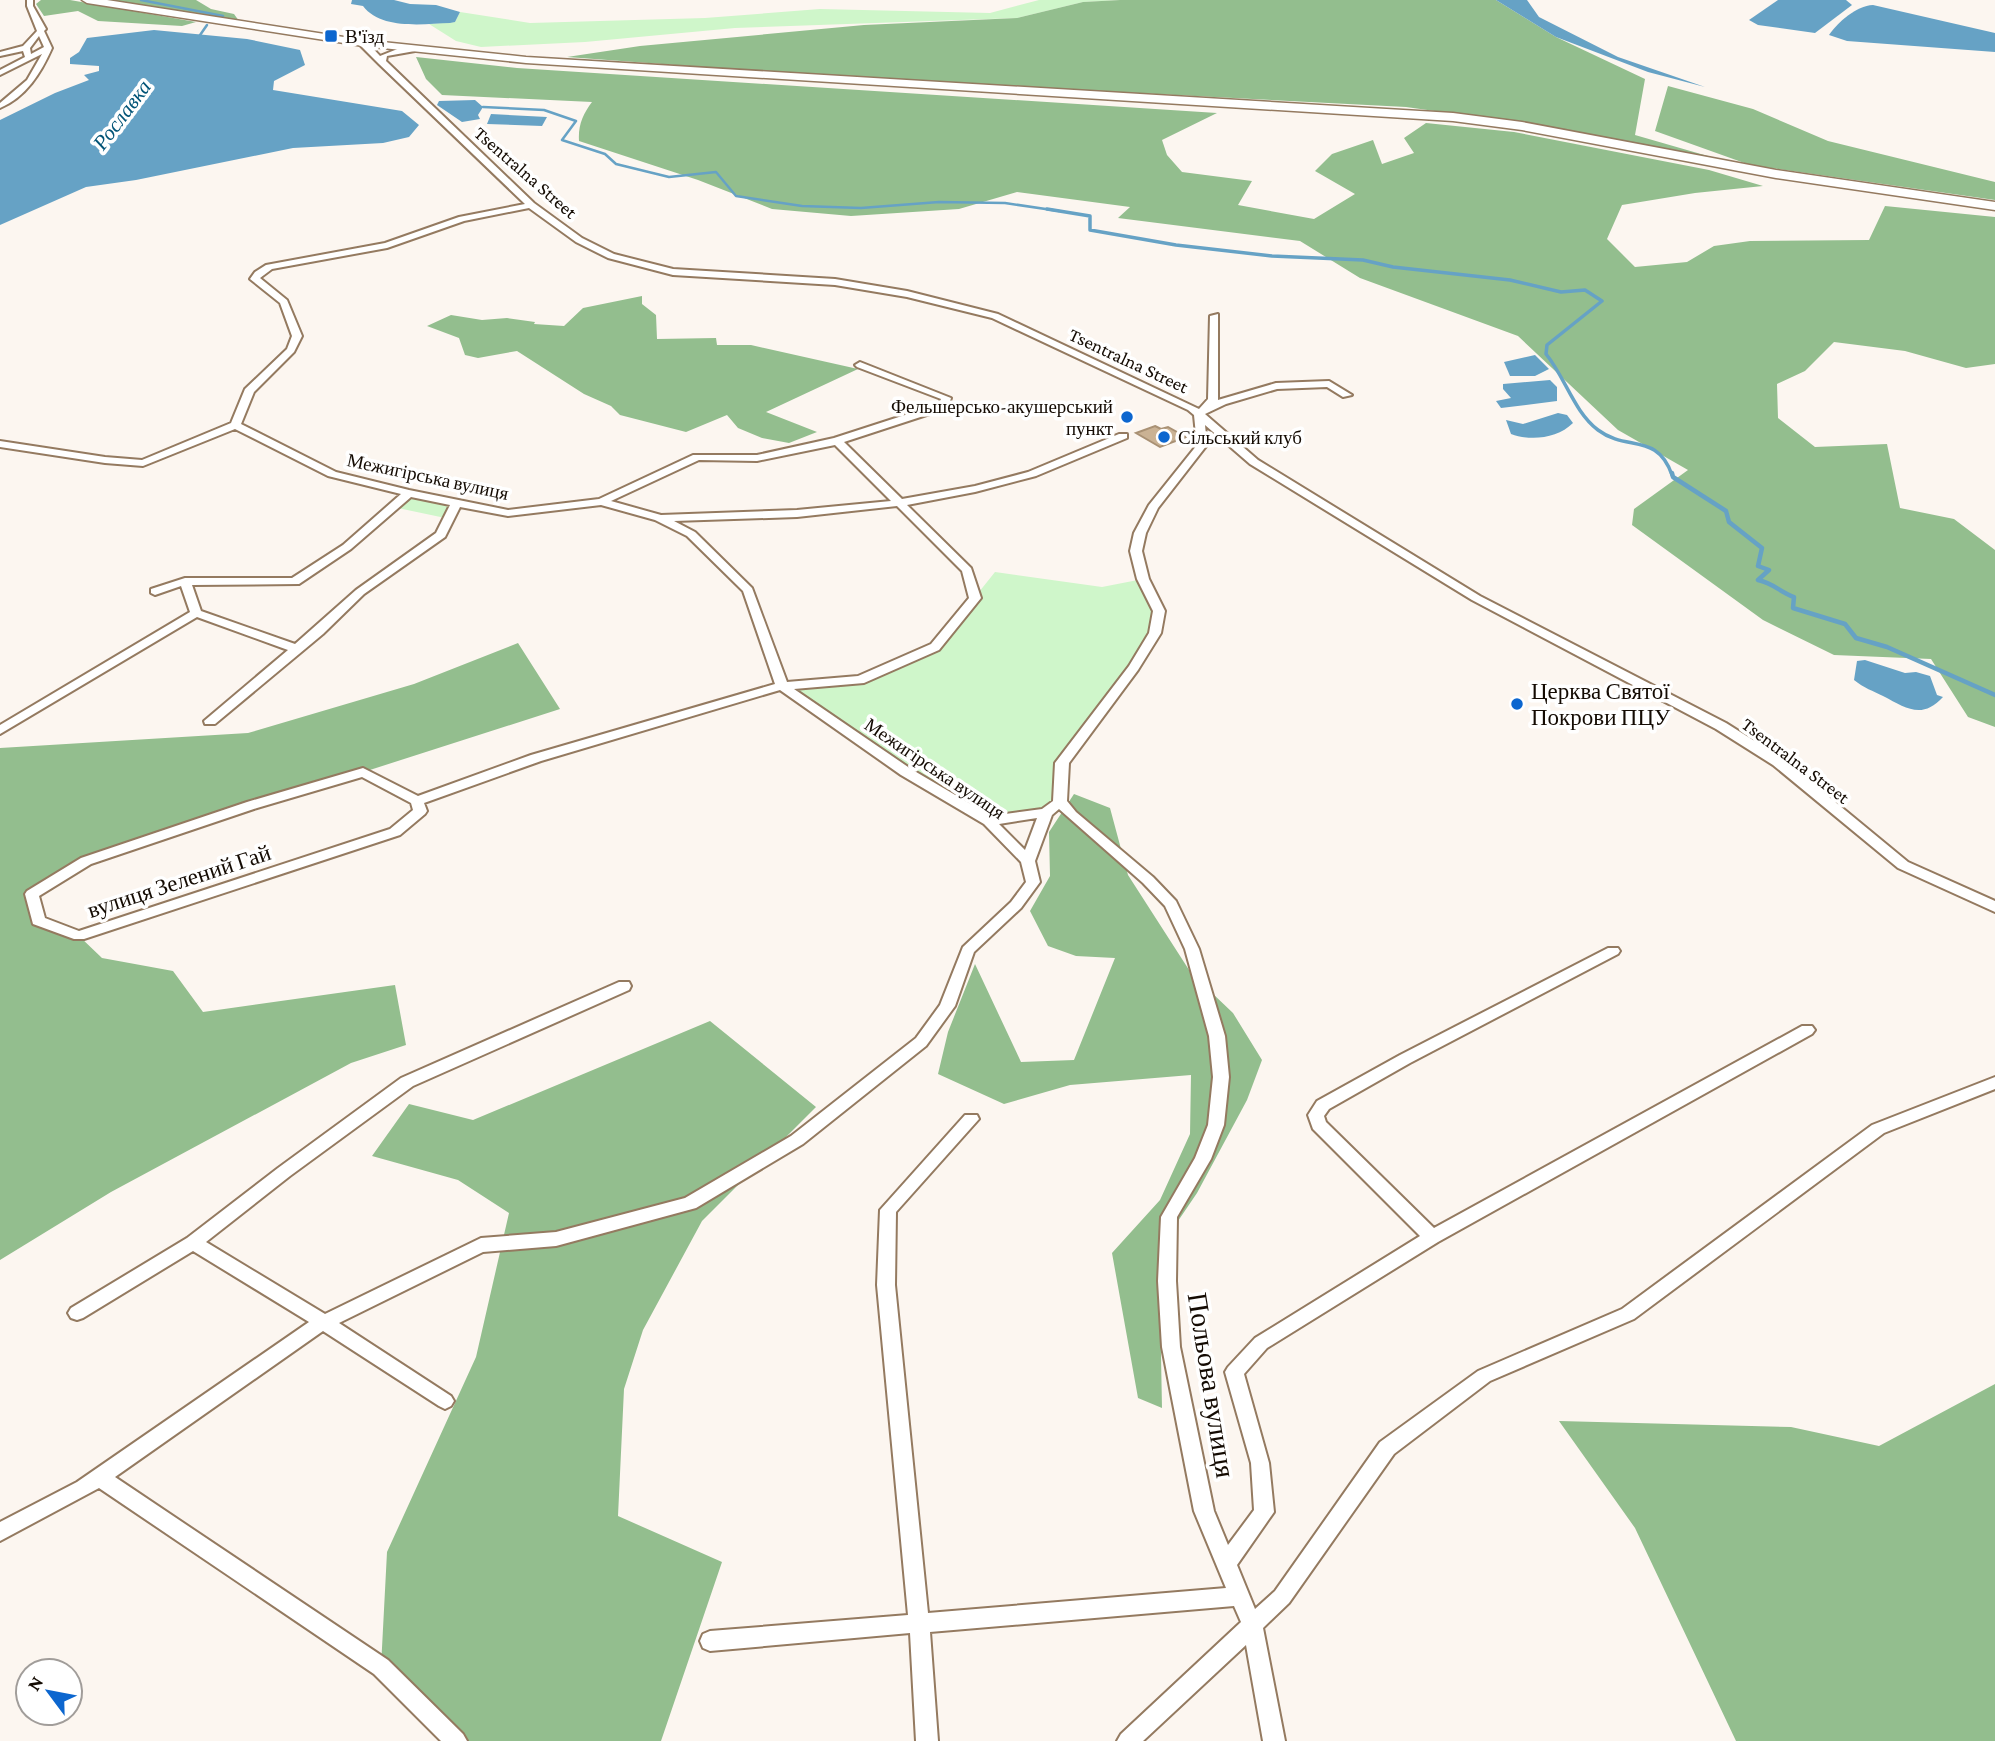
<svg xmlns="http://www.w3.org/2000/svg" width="1995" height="1741" viewBox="0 0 1995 1741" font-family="'Crimson Pro',serif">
<rect width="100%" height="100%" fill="#fcf6f0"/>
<g fill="#cff6ca">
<path d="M1039,0H1120L1083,2L1017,18L735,28L585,42L481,47L456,41L429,24L455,22L460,12L530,23L705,18L820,9L990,13Z"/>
<path d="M409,493L457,502L450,519L393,507Z"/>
<path d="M995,572L1102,587L1143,579L1159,611L1155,633L1062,763L1060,791L1046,813L989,821L782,686L860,680L935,647Z"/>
</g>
<g fill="#93be8e">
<path d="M41,0H70L196,22L182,26L98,21L78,11L44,16L36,4Z"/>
<path d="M110,0H196L211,9L234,14L239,21Z"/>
<path d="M1120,0H1496L1556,37L1645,79L1635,135L1732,163L1564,129L1406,107L850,78L567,57L640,46L864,25L1017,18L1083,2Z"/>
<path d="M416,57L517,68L1217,113L1162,140L1167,155L1182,172L1252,181L1238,205L1314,219L1355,194L1315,171L1332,154L1373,140L1382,164L1414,153L1404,138L1426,123L1514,132L1709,170L1763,186L1695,193L1622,205L1607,239L1635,267L1687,262L1714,246L1750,241L1869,240L1885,206L1995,217V364L1966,368L1905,351L1834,342L1805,371L1777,384L1778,418L1815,447L1887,444L1900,508L1954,519L1995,550V727L1968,717L1931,659L1834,655L1763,620L1632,525L1634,509L1688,470L1618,430L1518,336L1360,278L1300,241L1118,218L1130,207L1017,192L959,209L851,216L772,209L698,180L579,141C578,125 583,114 592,102L442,95L426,79Z"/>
<path d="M1668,86L1753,109L1828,141L1995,182V200L1750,165L1655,131Z"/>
<path d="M642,296V304L656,315L657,339L716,338L717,345H751L858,369L766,412L817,432L789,443L762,438L738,428L727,415L686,432L620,415L611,406L584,394L517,351L478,358L465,355L459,338L427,326L451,315L482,320L507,318L535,322L534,324L564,326L583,308Z"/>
<path d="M518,643L560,709L86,861L32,894L38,921L79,936L102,958L173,971L203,1012L395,985L406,1045L351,1063L111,1192L0,1260V748L248,733L414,684Z"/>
<path d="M1074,794L1110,808L1128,875L1191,973L1233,1013L1262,1060L1247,1100L1197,1193L1159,1249L1162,1408L1138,1398L1112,1253L1160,1200L1190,1134L1191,1075L1070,1085L1004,1104L938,1074L948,1032L975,964L1021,1062L1074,1060L1115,958L1076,956L1048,946L1030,911L1050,876L1049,832Z"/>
<path d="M710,1021L816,1107L702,1221L643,1330L624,1389L618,1516L722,1562L661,1741H456L381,1667L387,1552L476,1357L509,1213L458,1180L372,1156L409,1104L473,1120Z"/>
<path d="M1995,1384V1741H1736L1635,1528L1559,1421L1791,1427L1879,1446Z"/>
</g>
<g fill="#66a2c5">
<path d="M342,0H394L410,4L436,5L460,12L455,22L450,23C423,24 381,30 363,6L351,4L352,0Z"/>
<path d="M1496,0H1527L1539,17L1618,57L1705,87L1648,72L1556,37Z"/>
<path d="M1778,0H1846L1852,5L1815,33L1758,25L1749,20Z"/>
<path d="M1873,5L1995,33V52L1847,41L1829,35C1838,22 1856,6 1873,5Z"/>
<path d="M154,30L247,39L300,50L305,65L274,81L273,90L402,111L419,125L409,137L383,143L293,148L136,180L86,187L0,225V120L55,93L89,80L84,75L99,71V66L70,64V58L79,52L87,38Z"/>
<path d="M475,100L483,107L478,115L480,119L462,122L437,105L439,101Z"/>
<path d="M491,114L547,117L542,126L487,124Z"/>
<path d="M1535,355L1549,369L1535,376H1510L1504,362Z"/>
<path d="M1550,380L1557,387V401L1501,408L1496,401L1511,398L1503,389V384Z"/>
<path d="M1558,413L1567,415L1573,423C1557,439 1530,441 1511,434L1506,420L1523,424Z"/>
<path d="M1865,660L1905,673L1916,672L1930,676L1937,695L1943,697C1922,720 1906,708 1883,696C1873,691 1864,688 1854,680L1857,661Z"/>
</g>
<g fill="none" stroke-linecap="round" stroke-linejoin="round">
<g stroke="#66a2c5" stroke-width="2.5">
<path d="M141,0L223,16"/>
<path d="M198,38L207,25"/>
<path d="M483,107L544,110L576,121L562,140L605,154L616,164L669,177L716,172L736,196L802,206L861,208L939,202L1005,203L1059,211"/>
</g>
<path stroke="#66a2c5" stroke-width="3.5" d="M1047,209L1090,216V230L1176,245L1272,256L1363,260L1393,267L1510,280L1561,292L1585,290L1602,301L1547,345L1546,354C1565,377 1574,412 1598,430C1627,452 1657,432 1672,475"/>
<path stroke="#66a2c5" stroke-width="4.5" d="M1672,473L1673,477L1726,511L1729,522L1762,548L1758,566L1769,570L1758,580C1773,583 1780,592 1794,597L1793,608L1845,624L1856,638L1887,647L1995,695"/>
</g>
<path fill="#cab294" stroke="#a99174" stroke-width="2" d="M1155,426L1161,429L1168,427L1186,437L1160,447L1136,433Z"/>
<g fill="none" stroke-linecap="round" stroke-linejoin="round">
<g stroke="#947a60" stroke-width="4">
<g id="street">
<path d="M27,0H33V6L46,29L44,31L52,48C41,73 26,97 0,108V103L27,80L42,54L0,75V70L25,57L23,51L0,56V52L23,46L37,31L27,6ZM39,36L44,47L31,54L30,48Z"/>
<path d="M360,41H366L380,56L400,48L415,47V51L387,56L386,61L534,203L582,238L614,254L673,269L835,279L907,291L998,314L1199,409L1208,399L1210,316L1218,314V400L1276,383L1329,381L1352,395L1343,397L1327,387L1277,389L1226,404L1205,414L1258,460L1480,596L1726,723L1783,759L1908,862L1995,901V912L1898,868L1773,765L1716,729L1472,600L1250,464L1205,425L1207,445L1158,508L1146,533L1142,551L1149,579L1165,611L1161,633L1138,670L1069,763L1067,801L1076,812L1153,877L1176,901L1199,949L1225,1036L1229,1077L1224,1125L1211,1159L1177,1217L1176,1281L1180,1347L1214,1511L1228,1545L1254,1510L1251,1463L1225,1372L1228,1367L1255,1338L1420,1236L1313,1129L1308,1115L1317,1101L1400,1055L1608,948H1618L1620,951L1618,954L1410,1063L1329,1109L1324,1116L1326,1122L1434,1228L1802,1026H1812L1815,1030L1812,1034L1438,1242L1267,1348L1244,1374L1269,1463L1274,1512L1237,1565L1255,1609L1275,1591L1380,1442L1478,1371L1622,1309L1872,1125L1995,1077V1089L1884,1133L1634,1319L1490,1381L1394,1454L1289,1603L1263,1628L1285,1741H1263L1246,1645L1143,1741H1117L1121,1734L1241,1622L1234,1606L930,1632L938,1741H916L910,1633L710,1651L703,1648L700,1641L703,1634L710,1631L908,1615L877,1285L880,1210L965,1115H977L979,1119L896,1212L895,1285L928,1613L1226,1588L1194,1511L1162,1347L1158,1281L1161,1217L1195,1158L1208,1125L1213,1077L1209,1036L1185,949L1165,906L1143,883L1059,809L1052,815L1035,861L1040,882L1021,908L974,952L955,1006L926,1046L803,1144L696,1208L556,1246L483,1252L339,1323L451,1396L454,1401L451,1406L445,1409L439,1406L323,1331L115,1477L388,1660L463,1734L467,1741H441L374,1674L99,1488L0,1541V1522L77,1482L309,1322L193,1251L83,1318L77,1320L71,1318L68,1313L71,1308L187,1238L278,1168L401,1078L619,982H629L631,986L629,990L413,1086L290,1176L206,1242L325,1314L481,1238L556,1232L685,1198L791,1136L916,1038L940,1005L963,947L1011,902L1026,882L1021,862L984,824L901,775L780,690L541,761L424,803L427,811L425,814L400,835L84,939H74L33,924L25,894L27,891L81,858L247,802L363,768L418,796L531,755L775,684L743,591L687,536L655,520L601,505L508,516L460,507L445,537L364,594L323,634L215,724H205L204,721L288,650L197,617L0,734V725L190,612L181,586L155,595L151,593V589L185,578H292L343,545L401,494L328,476L235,429L143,466L105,463L0,447V441L105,457L142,460L231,423L245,389L287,349L292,336L280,303L250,279L255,272L266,265L385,243L459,217L525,204L379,64L360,45ZM529,208L576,242L608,258L673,275L835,285L907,297L992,318L1188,410L1194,415L1197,445L1149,505L1134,533L1130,551L1137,579L1153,611L1149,633L1129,666L1055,763L1053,801L1042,809L991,816L911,769L794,689L864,683L939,650L981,598L971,568L907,505L975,492L1036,476L1127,438V434H1119L1028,472L975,486L902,499L844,442L948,408L951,398L860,362L855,365L857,367L941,399L939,404L834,438L757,455H693L599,499L508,510L409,490L336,472L241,424L254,392L294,352L302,336L287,300L260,278L272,269L387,248L464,221ZM835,445L891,501L797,510L661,515L611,501L699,460L757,461ZM411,497L450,505L436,533L356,590L295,644L201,611L192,585L299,584L351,549ZM897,506L962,571L969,598L931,644L858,676L787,682L752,588L695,532L674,521L797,517ZM362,777L411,803L413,810L390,829L79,931L45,918L39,896L91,864L257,808ZM1037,818L1025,850L999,824Z"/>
</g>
</g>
<g stroke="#947a60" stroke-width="3">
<path id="secondary" d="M82,0H107L363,40L526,57L1453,113L1522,122L1776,170L1995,202V210L1776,178L1522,130L1453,121L526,63L363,46L87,3Z"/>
</g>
<use href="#street" fill="#fff" fill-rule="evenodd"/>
<use href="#secondary" fill="#fff" fill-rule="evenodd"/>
</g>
<g fill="#0c66cf" stroke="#fff" stroke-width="2.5">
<rect x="324" y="29" width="14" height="14" rx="3.5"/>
<circle cx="1127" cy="417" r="7"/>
<circle cx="1164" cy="437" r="7"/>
<circle cx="1517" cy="704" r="7"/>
</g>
<g text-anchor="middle" stroke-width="7" stroke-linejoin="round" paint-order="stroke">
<g font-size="19" fill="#140b03" stroke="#fff" text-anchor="start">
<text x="345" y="43">В'їзд</text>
<text x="1113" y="413" text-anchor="end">Фельшерсько-акушерський<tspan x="1113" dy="22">пункт</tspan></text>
<text x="1178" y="444">Сільський клуб</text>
</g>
<g font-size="19" fill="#140b03" stroke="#fff">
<text transform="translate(526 172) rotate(41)" y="7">Tsentralna Street</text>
<text transform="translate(1129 360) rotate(25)" y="7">Tsentralna Street</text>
<text transform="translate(428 476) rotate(12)" y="7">Межигірська вулиця</text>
<text transform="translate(1796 760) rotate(37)" y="7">Tsentralna Street</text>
<text transform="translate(935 768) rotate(34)" y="7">Межигірська вулиця</text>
</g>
<g font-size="21" font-style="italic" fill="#025477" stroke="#fff">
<text transform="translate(122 115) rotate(-53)" y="7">Рославка</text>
</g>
<g font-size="23" fill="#140b03" stroke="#fff" text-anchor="start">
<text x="1531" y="699">Церква Святої<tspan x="1531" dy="26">Покрови ПЦУ</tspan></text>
</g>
<g font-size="23" fill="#140b03" stroke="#fff">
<text transform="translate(179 881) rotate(-18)" y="8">вулиця Зелений Гай</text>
</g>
<g font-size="28" fill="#140b03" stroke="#fff">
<text transform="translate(1212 1385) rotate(81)" y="10">Польова вулиця</text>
</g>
</g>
<g transform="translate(49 1692) rotate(302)"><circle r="33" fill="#ffffff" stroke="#a19d9a" stroke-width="2"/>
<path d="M0-5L12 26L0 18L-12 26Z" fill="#0c66cf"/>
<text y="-10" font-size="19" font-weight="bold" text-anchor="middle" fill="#140b03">N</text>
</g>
</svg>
